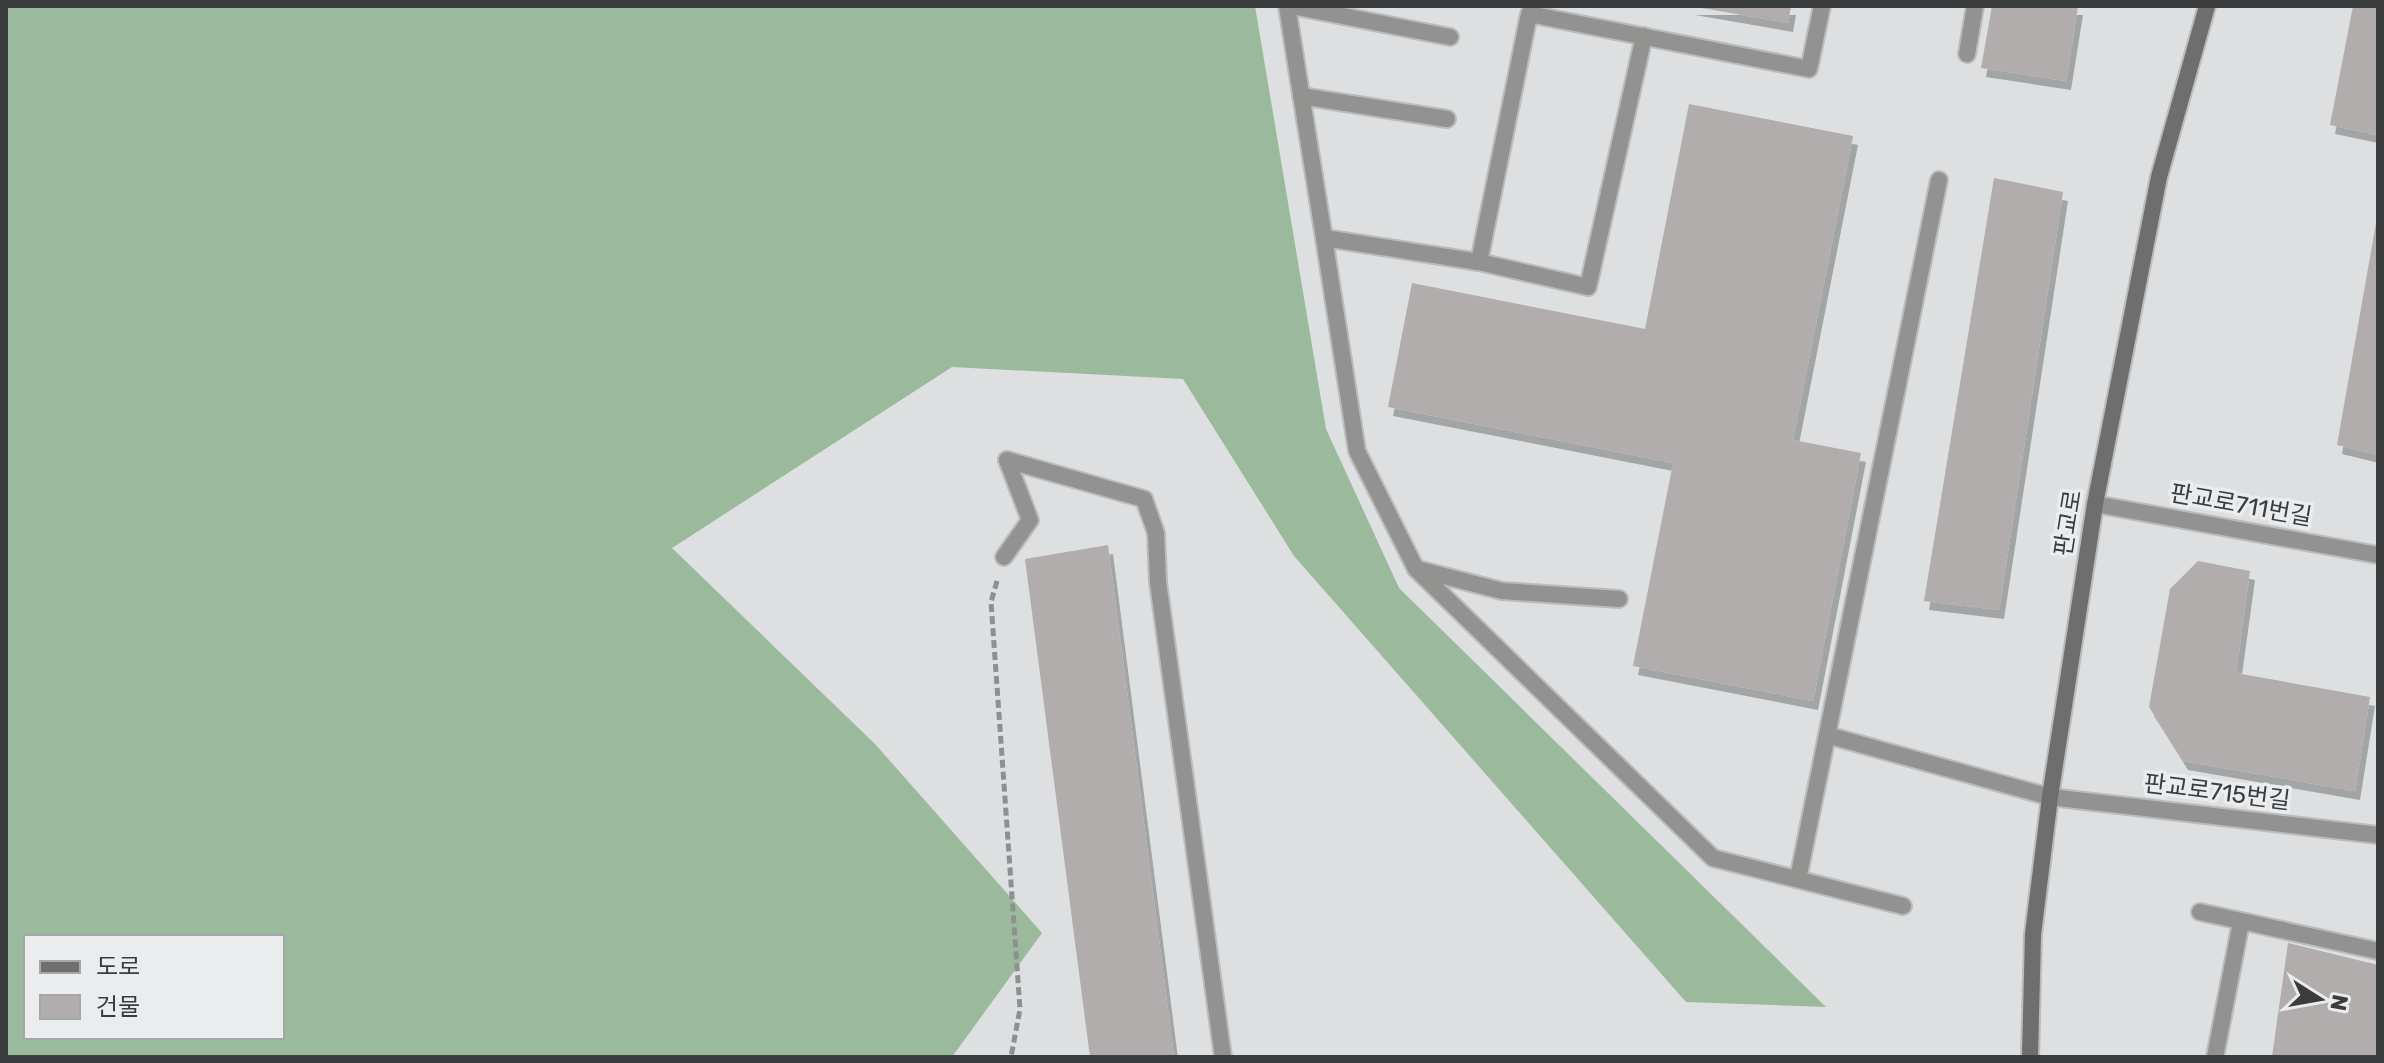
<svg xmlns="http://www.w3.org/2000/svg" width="2384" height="1063" viewBox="0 0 2384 1063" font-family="Rubik,'Noto Sans KR',sans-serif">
<defs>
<filter id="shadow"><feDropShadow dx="5" dy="9" stdDeviation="0" flood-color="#0004"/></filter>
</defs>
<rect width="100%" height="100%" fill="#dddfe1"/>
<path fill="#9aba9b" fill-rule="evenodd" d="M6,6H1255L1326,429L1399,588L1826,1007L1686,1002L1294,556L1183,379L952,367L672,548L875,744L1042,933L952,1057H6ZM26,937H282V1037H26Z"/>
<g fill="#b0adac" filter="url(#shadow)">
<path d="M1690,6H1791L1788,23Z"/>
<path d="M1992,6H2078L2066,81L1981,68Z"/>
<path d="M2353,6H2378V135L2330,125Z"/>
<path d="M1689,104L1853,136L1793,440L1861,453L1813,701L1633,666L1673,463L1388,407L1412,283L1645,329Z"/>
<path d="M1994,178L2063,192L1999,610L1924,601Z"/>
<path d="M2376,223H2378V455L2337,445Z"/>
<path d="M1108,545L1174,1057H1090L1025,559Z"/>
<path d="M2198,561L2250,571L2236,673L2370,697L2355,791L2183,761L2149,707L2170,589Z"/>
<path d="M2288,943L2378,965V1057H2272Z"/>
</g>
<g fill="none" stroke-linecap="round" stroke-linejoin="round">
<g stroke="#b9bbbd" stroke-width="20">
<g id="service">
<path d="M1287,6L1324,238"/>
<path d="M1292,6L1450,37"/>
<path d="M1822,6L1809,69L1529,14L1479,262L1324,238L1357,451L1416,569L1713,858L1903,906"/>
<path d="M1967,54L1975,6"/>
<path d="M1301,96L1447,119"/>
<path d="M1479,262L1588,287L1644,36"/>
<path d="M1007,460L1144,499L1156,533L1158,582"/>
<path d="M1004,557L1030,520L1007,460"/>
<path d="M1417,569L1502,591L1619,599"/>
<path d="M1827,735L2050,797"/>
<path d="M1798,879L1939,180"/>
<path d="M2200,912L2378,951"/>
<path d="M2215,1057L2241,922"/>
</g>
</g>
<g stroke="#b9bbbd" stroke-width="20">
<g id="minor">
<path d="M2095,504L2378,555"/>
<path d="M1158,582L1223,1057"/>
<path d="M2050,797L2378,835"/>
</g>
</g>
<g stroke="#b9bbbd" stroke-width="20">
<path id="secondary" d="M2030,1057L2033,934L2050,797L2095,504L2159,177L2207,6"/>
</g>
<path stroke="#8d8f90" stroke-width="5" stroke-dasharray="8 4" stroke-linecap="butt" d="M997,581L991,602L1020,1009L1011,1057"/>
<use href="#service" stroke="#929291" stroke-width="16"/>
<use href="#minor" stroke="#929291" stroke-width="16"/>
<use href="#secondary" stroke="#6e6e6c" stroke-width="16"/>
</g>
<g text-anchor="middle" stroke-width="7" stroke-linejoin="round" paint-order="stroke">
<g font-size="24" fill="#3b3c3d" stroke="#eaecee">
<text transform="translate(2241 505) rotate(10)" y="8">판교로711번길</text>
<text transform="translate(2068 523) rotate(-81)" y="8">판교로</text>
<text transform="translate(2217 792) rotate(7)" y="8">판교로715번길</text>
</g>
</g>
<rect width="2384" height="1063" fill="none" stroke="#3b3c3d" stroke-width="16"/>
<rect x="24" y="935" width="260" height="104" fill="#eaecee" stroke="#a4a6a7" stroke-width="2"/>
<rect x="40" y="961" width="40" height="12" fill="#6e6e6c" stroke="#a4a6a7" stroke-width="2"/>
<text x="96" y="975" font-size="24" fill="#3b3c3d">도로</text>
<rect x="40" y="995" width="40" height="24" fill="#b0adac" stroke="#a4a6a7" stroke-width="2"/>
<text x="96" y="1015" font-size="24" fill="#3b3c3d">건물</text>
<g transform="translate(2320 999) rotate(101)" stroke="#eaecee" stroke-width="6" paint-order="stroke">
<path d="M0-6L14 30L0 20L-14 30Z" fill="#3b3c3d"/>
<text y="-12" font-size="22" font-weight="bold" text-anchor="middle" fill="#3b3c3d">N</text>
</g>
</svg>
